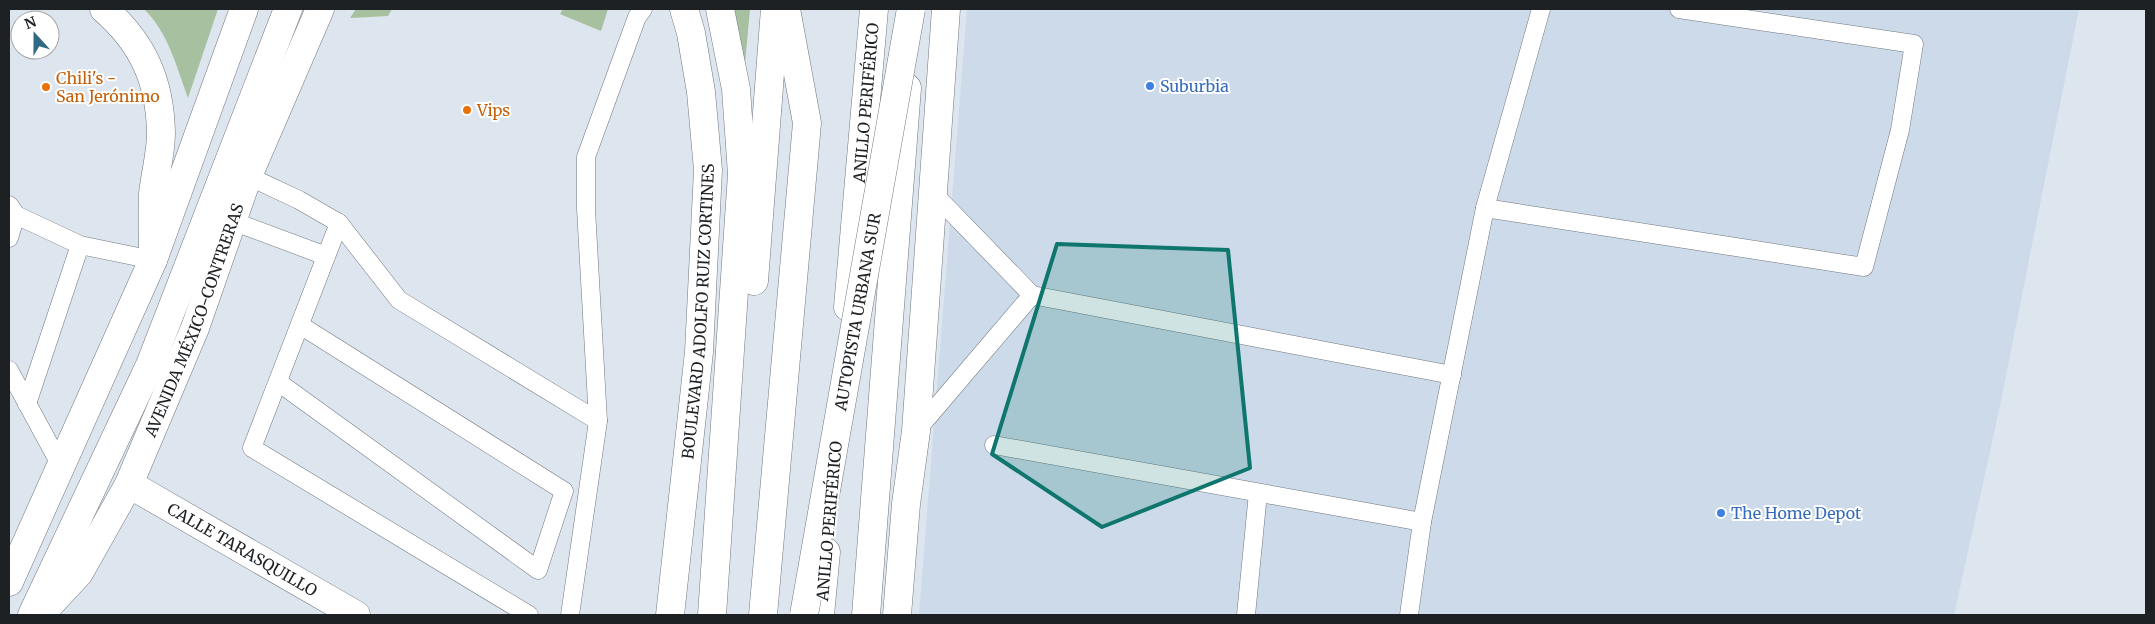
<svg xmlns="http://www.w3.org/2000/svg" width="2155" height="624" viewBox="0 0 2155 624" font-family="Merriweather,serif">
<rect width="100%" height="100%" fill="#dde5ee"/>
<path fill="#ccdae9" d="M967,9H2079L1999,410L1954,615H919Z"/>
<g fill="#a7c0a0">
<path d="M144,9H218L188,98C177,68 168,32 144,9Z"/>
<path d="M356,9H392L388,16L350,18Z"/>
<path d="M563,9H608L601,31L560,14Z"/>
<path d="M723,9H750L744,74Z"/>
</g>
<g fill="none" stroke-linecap="round" stroke-linejoin="round">
<g stroke="#70787f" stroke-width="19">
<g id="service">
<path d="M248,176L299,200L339,223L399,300L598,421"/>
<path d="M933,193L1032,295L1452,375"/>
<path d="M9,205L16,215L80,245L153,260"/>
<path d="M1485,208L1864,267L1900,130L1914,44L1679,9"/>
<path d="M232,221L326,256"/>
<path d="M339,223L252,448L529,615"/>
<path d="M9,238L16,215"/>
<path d="M9,370L61,466"/>
<path d="M278,382L538,570L564,491L300,325"/>
<path d="M27,404L80,245"/>
<path d="M916,431L1032,295"/>
<path d="M994,445L1422,522"/>
<path d="M570,615L598,421L586,209V157L637,17L643,9"/>
<path d="M1246,615L1258,493"/>
<path d="M1409,615L1422,522L1485,208L1541,9"/>
</g>
</g>
<g stroke="#70787f" stroke-width="29">
<g id="minor">
<path id="s1" d="M129,484L356,615"/>
</g>
</g>
<g stroke="#70787f" stroke-width="29">
<g id="tertiary">
<path d="M9,582L153,260L244,9"/>
<path id="s2" d="M40,615L79,573L129,484L195,328L248,176L320,9"/>
</g>
</g>
<g stroke="#70787f" stroke-width="29">
<g id="secondary">
<path d="M104,9C143,43 160,81 161,133C161,154 155,174 153,194C152,216 153,238 153,260"/>
<path id="s3" d="M670,615L699,352L708,170L701,92L691,33L684,9"/>
<path d="M897,615L906,504L916,431L946,9"/>
</g>
</g>
<g stroke="#70787f" stroke-width="29">
<g id="motorway">
<path d="M754,281L775,9"/>
<path id="s4" d="M848,307L874,9"/>
<path d="M32,615L150,365L288,9"/>
<path d="M712,615L742,174L736,89L720,9"/>
<path d="M763,615L807,123L786,9"/>
<path d="M820,615L826,552"/>
<path d="M866,615L907,88"/>
</g>
</g>
<use href="#service" stroke="#fff" stroke-width="18"/>
<use href="#minor" stroke="#fff" stroke-width="28"/>
<use href="#tertiary" stroke="#fff" stroke-width="28"/>
<use href="#secondary" stroke="#fff" stroke-width="28"/>
<use href="#motorway" stroke="#fff" stroke-width="28"/>
<g stroke="#70787f" stroke-width="29" stroke-linecap="butt">
<g id="motorway-bridge">
<path id="s5" d="M804,615L911,9"/>
</g>
</g>
<use href="#motorway-bridge" stroke="#fff" stroke-width="28"/>
</g>
<path fill="#0f766e" fill-opacity="0.2" stroke="#0f766e" stroke-width="4" stroke-linejoin="round" d="M1057,244L1228,250L1250,468L1102,527L992,454Z"/>
<g fill="#3f7fe0" stroke="#fff" stroke-width="2">
<circle cx="1150" cy="86" r="5"/>
<circle cx="1721" cy="513" r="5"/>
</g>
<g fill="#e8710a" stroke="#fff" stroke-width="2">
<circle cx="46" cy="87" r="5"/>
<circle cx="467" cy="110" r="5"/>
</g>
<g text-anchor="middle" stroke-width="4" stroke-linejoin="round" paint-order="stroke">
<g font-size="16" fill="#c56008" stroke="#fff" text-anchor="start">
<text x="56" y="84">Chili's -<tspan x="56" dy="18">San Jerónimo</tspan></text>
<text x="477" y="116">Vips</text>
</g>
<g font-size="16" fill="#366cbe" stroke="#fff" text-anchor="start">
<text x="1160" y="92">Suburbia</text>
<text x="1731" y="519">The Home Depot</text>
</g>
<g font-size="16" fill="#1e2124" stroke="#fff">
<text dy="6" stroke="none"><textPath href="#s4" startOffset="205">ANILLO PERIFÉRICO</textPath></text>
<text dy="6" stroke="none"><textPath href="#s3" startOffset="305">BOULEVARD ADOLFO RUIZ CORTINES</textPath></text>
<text dy="6" stroke="none"><textPath href="#s5" startOffset="308">AUTOPISTA URBANA SUR</textPath></text>
<text dy="6" stroke="none"><textPath href="#s2" startOffset="336">AVENIDA MÉXICO-CONTRERAS</textPath></text>
<text transform="translate(829 521) rotate(-85)" y="6">ANILLO PERIFÉRICO</text>
<text dy="6" stroke="none"><textPath href="#s1" startOffset="131">CALLE TARASQUILLO</textPath></text>
</g>
</g>
<rect width="2155" height="624" fill="none" stroke="#1e2124" stroke-width="20"/>
<g transform="translate(35 35) rotate(339)"><circle r="24" fill="#ffffff" stroke="#a5a6a7"/>
<path d="M0-4L9 19L0 12L-9 19Z" fill="#306983"/>
<text y="-8" font-size="14" font-weight="bold" text-anchor="middle" fill="#1e2124">N</text>
</g>
</svg>
